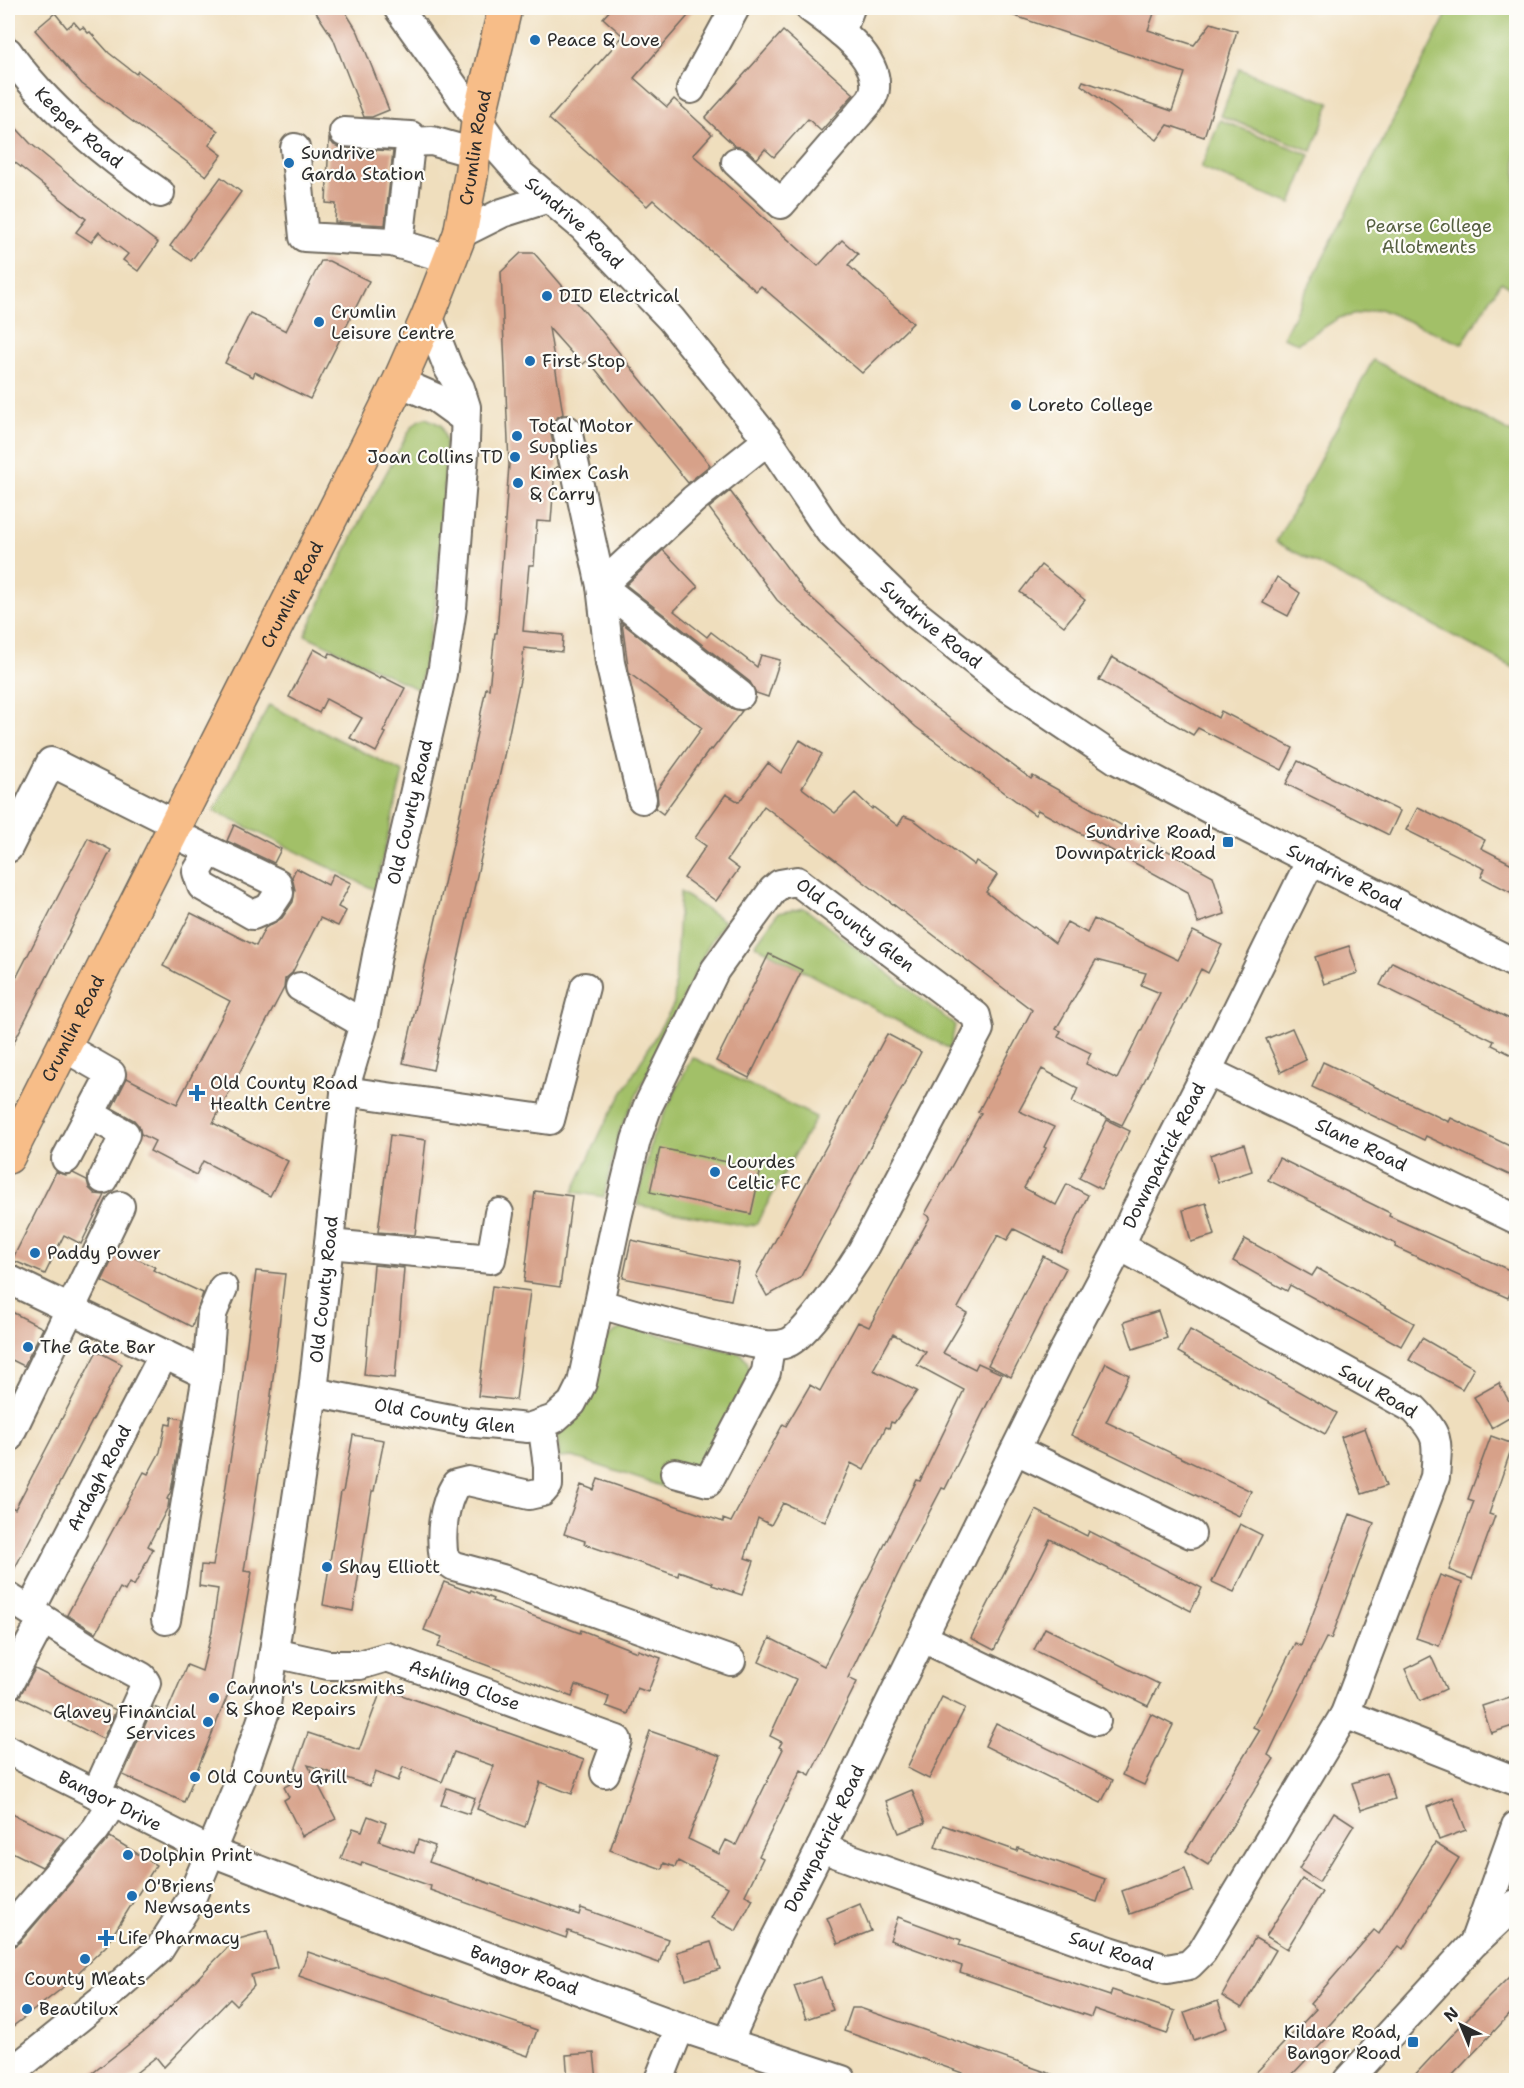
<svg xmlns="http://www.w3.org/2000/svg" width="1524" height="2088" viewBox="0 0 1524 2088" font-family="'Shantell Sans',sans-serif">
<rect width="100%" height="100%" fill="#fdfcf7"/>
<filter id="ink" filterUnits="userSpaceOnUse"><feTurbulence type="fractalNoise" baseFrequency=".0167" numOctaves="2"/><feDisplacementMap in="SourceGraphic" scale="12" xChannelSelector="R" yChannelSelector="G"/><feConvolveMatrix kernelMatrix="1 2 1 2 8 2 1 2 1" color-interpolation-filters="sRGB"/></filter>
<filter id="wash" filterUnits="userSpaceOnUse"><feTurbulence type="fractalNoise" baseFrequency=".008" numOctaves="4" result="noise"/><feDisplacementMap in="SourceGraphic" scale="24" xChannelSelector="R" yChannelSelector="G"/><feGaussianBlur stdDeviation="1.35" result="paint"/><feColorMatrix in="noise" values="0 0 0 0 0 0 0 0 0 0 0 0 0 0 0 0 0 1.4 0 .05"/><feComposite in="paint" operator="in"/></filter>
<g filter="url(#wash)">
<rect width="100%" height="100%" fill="#efdebd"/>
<g fill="#a2c068" stroke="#66764a" stroke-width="1.5">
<path d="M1450,8H1516V291L1501,282L1462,344L1380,309L1339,318L1298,343L1283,337Z"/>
<path d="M1239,69L1330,103L1312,151L1221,116Z"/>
<path d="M1220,120L1310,155L1291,204L1201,168Z"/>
<path d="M1373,360L1516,435V669L1276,542Z"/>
<path d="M426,418L441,425L446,441L443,513L435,607L419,690L305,635L362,517L411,428L419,420Z"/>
<path d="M269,705L403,772L375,890L214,811Z"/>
<path d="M680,892L724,921L708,946L619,1132L604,1197L573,1192L604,1125L674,1004Z"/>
<path d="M804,908L955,1025L950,1049L755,945L778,913Z"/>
<path d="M692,1057L816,1117L756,1224L747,1226L637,1205L652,1139Z"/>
<path d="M623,1328H631L742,1354L747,1361L751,1374L705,1466L679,1465L667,1488L573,1457L559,1458L558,1430L607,1338L614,1332Z"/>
</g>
<g id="blocks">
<g fill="#d7a189" fill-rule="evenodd">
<path d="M313,8H343L358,32L389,110L372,117H364L333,38Z"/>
<path d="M612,8H695L634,78L667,107L674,99L712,134L693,155L818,266L842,240L858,254L848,265L913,323L862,373L761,286L756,291L653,200L647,206L549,119L623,36L603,18Z"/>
<path d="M1001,8H1156L1148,30L1194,45L1211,23L1237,31L1204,137L1168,125L1157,140L1081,85L1083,81L1172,111L1185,73L1000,11Z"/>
<path d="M55,13L67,28L74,22L80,29L83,27L88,33L90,32L109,53L136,74L138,71L218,131L209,145L222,155L206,176L82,84L35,30Z"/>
<path d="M783,31L854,94L821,131L808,119L774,157L765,149L757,159L747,150L735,146L705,118Z"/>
<path d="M8,119L30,143L92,194L158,243L138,271L123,260L128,254L99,232L91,242L76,232L86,219L8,157Z"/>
<path d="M329,139L334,145L342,148L393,151L385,225L335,222L336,204L326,203Z"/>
<path d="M221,177L241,192L191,261L170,246Z"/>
<path d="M521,253H534L604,334L710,465L688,483L588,360L582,365L549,328L563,414L556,418L551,426V434L558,467L555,468L551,522L537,521L534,565H529L523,631L563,635L562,652L524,648L521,675L508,738L433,1070L403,1063L464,796L486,688L489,689L495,633H497L509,465L501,272Z"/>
<path d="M321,261H329L369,281L310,399L255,372L253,377L225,363L250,313L286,331Z"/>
<path d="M730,491L805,592L925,700L1031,779L1033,776L1213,876L1225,914L1198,923L1188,892L1038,810L1035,815L916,727L777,600L709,508Z"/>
<path d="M663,550L698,587L674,611L707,637L711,632L757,667L761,655L780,660L768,697L756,693L750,682L626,585Z"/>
<path d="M1041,565L1085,600L1064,626L1020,592Z"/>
<path d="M1277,577L1300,593L1288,616L1263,603Z"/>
<path d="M622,623L730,708L742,711L712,750L710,749L663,814L655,808L658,803L657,790L702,728L629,673Z"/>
<path d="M314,649L328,657L330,653L380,679L381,676L405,688L383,732L386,733L376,752L350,738L362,718L326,699L319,713L289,697Z"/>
<path d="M1112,657L1218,718L1221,711L1293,748L1282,770L1198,728L1193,735L1099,680Z"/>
<path d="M800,740L822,754L802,788L835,813L855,793L872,809L873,807L898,826L904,816L914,820L974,865L976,861L997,875L986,892L1020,919L1033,928L1034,927L1055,943L1067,922L1087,933L1094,919L1178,960L1193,931L1222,945L1208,973L1201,969L1122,1125L1072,1102L1078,1088L1042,1069L1019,1111L1054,1127L1044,1147L1046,1148L1024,1188L1056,1205L1067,1184L1088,1195L1061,1252L1014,1229L1007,1240L998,1235L958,1308L967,1313L943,1353L975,1369L978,1363L1002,1374L945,1489L942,1488L910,1549L848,1678L857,1682L810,1775L801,1770L759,1856L763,1858L745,1895L753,1899L736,1931L711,1918L728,1887L678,1861L675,1867L664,1863L662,1869L610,1850L650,1731L721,1756L688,1839L719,1854L726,1840L736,1845L783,1749L779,1747L782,1742L770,1736L796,1679L759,1662L770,1638L824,1666L917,1480L920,1481L964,1390L917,1365L926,1352L893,1334L873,1370L917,1391L894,1423L891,1422L889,1428L886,1427L864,1470L851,1463L825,1522L783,1503L771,1525L758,1518L745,1558L754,1561L742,1595L712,1585L713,1583L679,1571L678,1576L584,1544L585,1541L564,1534L581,1485L594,1490L598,1479L723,1522V1519L731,1522L783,1424L786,1426L810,1385L820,1391L858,1322L869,1327L930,1217L925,1214L981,1113L978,1112L1032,1010L764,806L727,860L739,869L716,901L684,878L706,846L695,838L726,794L739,802L768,763L781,773ZM1096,960L1146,973L1141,985L1160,993L1117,1079L1086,1064L1091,1053L1058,1037L1061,1031L1056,1029Z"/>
<path d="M1298,761L1400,811L1389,835L1286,784Z"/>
<path d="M1418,807L1485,840L1481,848L1516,866V895L1481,877L1485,869L1406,830Z"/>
<path d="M234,825L281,849L274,863L227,841Z"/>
<path d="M88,838L111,850L8,1054V989L13,980H15Z"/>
<path d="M296,868L328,885L333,874L351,883L338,907L346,911L338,926L320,918L292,973L285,979L284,988L213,1123L288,1161L270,1196L203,1161L196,1175L150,1151L155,1141L141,1134L139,1126L134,1120L112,1108L127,1078L177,1104L230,1001L163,966L191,913L256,946L265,928L282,918L293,902L295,890L292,877Z"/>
<path d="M1349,946L1358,973L1324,984L1315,957Z"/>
<path d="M769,954L802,970L749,1078L716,1061Z"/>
<path d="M1392,962L1516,1022V1057L1492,1045L1494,1041L1380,985Z"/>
<path d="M1292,1028L1306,1060L1281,1072L1266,1039Z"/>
<path d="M887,1034L921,1052L800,1278L767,1296L756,1276Z"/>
<path d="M1323,1062L1449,1122L1451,1118L1516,1149V1178L1426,1136L1424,1140L1312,1087Z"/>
<path d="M1107,1120L1130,1131L1101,1189L1079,1178Z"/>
<path d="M390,1135L426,1140L415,1235L378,1232Z"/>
<path d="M1244,1144L1252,1171L1218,1182L1210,1155Z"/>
<path d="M660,1148L761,1169L751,1214L650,1192Z"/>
<path d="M1279,1158L1390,1213L1389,1216L1516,1273V1280L1508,1298L1395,1247L1396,1244L1268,1180Z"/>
<path d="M56,1172L66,1175L73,1173L87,1180L89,1188L95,1194L105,1195L81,1244L64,1235L45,1274L12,1260Z"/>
<path d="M535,1191L572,1196L560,1287L524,1282Z"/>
<path d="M1206,1203L1215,1235L1191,1242L1183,1210Z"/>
<path d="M1245,1239L1312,1276L1317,1268L1414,1323L1401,1346L1290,1285L1287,1291L1233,1261Z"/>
<path d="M631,1240L739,1263L731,1300L623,1278Z"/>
<path d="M117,1250L155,1267L153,1270L203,1293L192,1327L102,1281Z"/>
<path d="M1043,1256L1066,1268L1011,1377L988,1365Z"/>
<path d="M374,1265L404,1268L395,1378L364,1375Z"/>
<path d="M256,1271L285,1274L270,1404L244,1571L252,1572L231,1687L184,1802L123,1775L153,1707L167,1712L187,1665L202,1671L212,1631L218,1589L199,1586L201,1565L213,1566L240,1399Z"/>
<path d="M492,1286L530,1291L516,1400L478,1396Z"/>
<path d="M8,1310L43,1328L24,1366L8,1358Z"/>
<path d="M1158,1311L1167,1338L1133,1349L1124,1322Z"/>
<path d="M1190,1330L1337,1413L1325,1434L1178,1352Z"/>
<path d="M1422,1338L1474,1368L1462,1389L1409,1360Z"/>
<path d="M97,1351L122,1364L8,1581V1505L15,1509Z"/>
<path d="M1106,1363L1129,1375L1106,1422L1251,1491L1239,1516L1071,1435Z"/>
<path d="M1499,1383L1516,1414L1492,1428L1474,1397Z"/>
<path d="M172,1417L183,1419L171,1491L167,1499L169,1500L168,1507L148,1546L153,1549L134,1586L129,1583L125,1591L120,1588L96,1633L67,1615L144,1472L148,1474L160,1452L166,1424L171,1425Z"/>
<path d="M1365,1428L1386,1486L1362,1494L1341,1437Z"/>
<path d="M353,1435L384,1440L374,1491H372L353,1611L323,1605L341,1492H343Z"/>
<path d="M1491,1436L1513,1444L1489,1514L1495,1516L1472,1579L1449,1570L1474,1501L1468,1499Z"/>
<path d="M1036,1510L1087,1536L1089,1531L1202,1588L1191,1611L1050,1539L994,1650L971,1638Z"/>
<path d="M1350,1514L1374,1523L1331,1639L1326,1638L1282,1726L1268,1755L1274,1759L1208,1865L1186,1851L1260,1730L1253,1727L1295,1643L1301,1646Z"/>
<path d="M1240,1524L1262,1535L1234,1592L1212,1582Z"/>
<path d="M1440,1575L1462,1583L1439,1646L1416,1638Z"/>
<path d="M444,1582L470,1592L471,1590L493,1599L492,1601L580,1633L581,1630L637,1652L638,1650L661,1658L648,1692L637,1688L628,1714L606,1706L609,1697L576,1685L572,1697L438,1647L442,1637L424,1630Z"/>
<path d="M1045,1628L1159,1684L1148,1706L1034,1650Z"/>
<path d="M1431,1656L1446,1689L1420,1701L1405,1669Z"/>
<path d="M35,1669L116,1710L103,1739L19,1697Z"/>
<path d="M382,1688L584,1760L572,1794L540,1782L525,1827L477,1809L494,1766L454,1752L442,1782L403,1767L398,1781L375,1772L370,1786L308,1765L336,1819L302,1836L284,1800L289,1797L284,1787L290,1784L308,1733L359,1750Z"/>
<path d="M1516,1695V1725L1491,1733L1482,1706Z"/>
<path d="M942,1697L965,1708L929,1779L907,1768Z"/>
<path d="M1151,1714L1173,1725L1144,1785L1122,1775Z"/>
<path d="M996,1723L1113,1780L1101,1803L985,1746Z"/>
<path d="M1386,1772L1395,1799L1361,1810L1352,1783Z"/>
<path d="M447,1788L475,1798L469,1814L441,1805Z"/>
<path d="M912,1790L925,1823L899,1833L886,1801Z"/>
<path d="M1453,1797L1466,1830L1439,1840L1427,1807Z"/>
<path d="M8,1812L65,1839L42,1867L8,1850Z"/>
<path d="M1334,1812L1354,1825L1319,1882L1299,1869Z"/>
<path d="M368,1816L386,1823L379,1841L414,1853L418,1840L435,1846L429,1862L579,1915L581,1908L668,1939L659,1963L568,1931L566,1938L430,1890L431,1886L405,1877L362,1862L361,1866L341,1858L353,1828L362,1831Z"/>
<path d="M943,1825L1017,1851L1018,1848L1105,1879L1097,1902L935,1847Z"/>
<path d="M110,1837L156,1865L106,1946L60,1990L8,2030V1947L14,1946L20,1942Z"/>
<path d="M1435,1843L1459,1858L1403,1949L1399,1946L1367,1983L1324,2031L1329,2036L1287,2080H1249L1316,2009L1310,2004L1374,1930L1379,1934Z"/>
<path d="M1185,1868L1193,1891L1130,1914L1122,1891Z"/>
<path d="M1302,1879L1322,1892L1287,1949L1266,1936Z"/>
<path d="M860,1904L871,1931L838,1944L827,1918Z"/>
<path d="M898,1917L961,1940L959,1945L1026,1968L1110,1996L1112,1990L1175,2011L1167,2034L1094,2009L1091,2017L960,1972L962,1966L890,1940Z"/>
<path d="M267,1931L277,1968L251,1975L254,1986L236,2005L230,1999L164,2067L156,2057L127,2080H84L148,2029L229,1946L228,1942Z"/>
<path d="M1255,1938L1276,1950L1242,2008L1222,1996Z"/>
<path d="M711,1942L720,1969L686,1980L677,1952Z"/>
<path d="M308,1952L537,2030L528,2056L299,1976Z"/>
<path d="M1516,1970V2008L1448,2080H1410L1468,2018Z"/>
<path d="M821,1977L833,2010L806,2019L794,1986Z"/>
<path d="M1218,2001L1227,2028L1194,2040L1184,2013Z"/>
<path d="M852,2008H860L1060,2077V2080H982L844,2031Z"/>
<path d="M594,2053L597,2080H568L566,2055Z"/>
</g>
</g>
</g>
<g filter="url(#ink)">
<use href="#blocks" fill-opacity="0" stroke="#706a5e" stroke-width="1.5"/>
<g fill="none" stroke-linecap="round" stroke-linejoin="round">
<g stroke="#706a5e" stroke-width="32">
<g id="minor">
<path id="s1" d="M398,8L499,150L520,174L583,227L671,319L768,440L830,532L913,612L1005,685L1117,760L1219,814L1516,964"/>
<path d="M841,32L850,8"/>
<path id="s2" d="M8,52C44,105 107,157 160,193"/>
<path d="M691,89L735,8"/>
<path d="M344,132L411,136L399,244"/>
<path d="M411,142L432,141L474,153"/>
<path d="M295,148L304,237L392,242L450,259"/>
<path d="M736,162L781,204L870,101C872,98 875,92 875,88C878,55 833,25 810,8"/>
<path d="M460,234L502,213L549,198"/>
<path d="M399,382L436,398L465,419"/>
<path d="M567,430L601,586L610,663L642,799"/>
<path d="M740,695L601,586L694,499L768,440"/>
<path d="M171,832L277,883L279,893L269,908L253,915L202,886L197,872L209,852"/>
<path d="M8,848L51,762L175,824"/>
<path d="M300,987L364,1024"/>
<path d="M64,1047L111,1074L66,1159"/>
<path id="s3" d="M1207,1071L1516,1219"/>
<path d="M345,1091L550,1120L585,987"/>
<path d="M90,1114L125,1134L103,1179"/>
<path d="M329,1244L491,1259L499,1213"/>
<path d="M8,1279L207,1375"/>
<path id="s4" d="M313,1392L466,1422L528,1428L554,1419L572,1403L582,1383L617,1218L636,1140L647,1108L715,970L773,890L780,884L797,881L805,887L976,1016L979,1029L862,1251C850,1270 806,1337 787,1343C770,1349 751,1342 733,1339C688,1329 644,1317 600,1304"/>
<path d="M539,1426L544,1437L548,1466V1485L542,1492L529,1495L468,1481L456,1484C443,1505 440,1534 444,1559L454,1566L502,1579L731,1661"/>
<path d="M8,1438L120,1206"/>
<path d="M1016,1450L1191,1534"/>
<path d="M675,1473L708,1482L766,1372L770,1346"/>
<path d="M8,1597L43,1619L8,1685"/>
<path id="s5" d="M34,1603L164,1354"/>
<path d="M43,1619L89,1648L142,1677L146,1683L96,1794"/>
<path d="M166,1620L207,1375L212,1314L223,1288"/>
<path d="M923,1638L1096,1721"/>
<path id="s6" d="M274,1653L328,1665H360L387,1657L617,1740L605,1773"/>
<path d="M1345,1714L1516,1781"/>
<path id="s7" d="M8,1750L212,1852L398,1924L680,2027L842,2080"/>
<path id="s8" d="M821,1848L1110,1951L1167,1969L1189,1965L1202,1952L1345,1714L1435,1477C1438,1441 1440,1436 1414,1409L1120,1246"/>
<path d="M8,1931L96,1829L113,1802"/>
<path d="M1475,1940L1516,1826"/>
<path id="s9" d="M728,2042L776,1937L821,1848L873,1737L1064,1351L1120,1246L1136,1210L1207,1071L1311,860"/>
<path id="s10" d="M8,2075L115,1989L159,1950L190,1901L243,1774L265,1711L313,1392L346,1084L364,1024L378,950L442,674L452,608L465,441L466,407L460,388L448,367L428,316"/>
<path d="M659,2080L680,2027"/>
<path d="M1348,2080L1473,1944L1516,1904"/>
</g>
</g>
<g stroke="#706a5e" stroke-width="36">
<g id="major">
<path id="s11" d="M8,1157L363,454L399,382L428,316L460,234L471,176L478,122L505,8"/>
</g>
</g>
<use href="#minor" stroke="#fff" stroke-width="28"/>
<use href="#major" stroke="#f7bd88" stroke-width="33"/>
</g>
</g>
<g fill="#1f6fb2" stroke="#fdfcf7" stroke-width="2">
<circle cx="535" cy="40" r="6"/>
<circle cx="289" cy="163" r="6"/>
<circle cx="547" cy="296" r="6"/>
<circle cx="319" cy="322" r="6"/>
<circle cx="530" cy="361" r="6"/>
<circle cx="1016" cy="405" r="6"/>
<circle cx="517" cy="436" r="6"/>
<circle cx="515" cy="457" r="6"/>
<circle cx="518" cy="483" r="6"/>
<rect x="1222" y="836" width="12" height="12" rx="3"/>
<path d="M194 1084h6v6h6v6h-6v6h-6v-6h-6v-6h6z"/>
<circle cx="715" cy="1172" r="6"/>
<circle cx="35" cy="1253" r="6"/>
<circle cx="28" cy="1347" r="6"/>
<circle cx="327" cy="1567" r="6"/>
<circle cx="214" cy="1698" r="6"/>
<circle cx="208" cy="1722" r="6"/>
<circle cx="195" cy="1777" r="6"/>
<circle cx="128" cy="1855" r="6"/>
<circle cx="132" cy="1896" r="6"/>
<path d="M103 1929h6v6h6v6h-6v6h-6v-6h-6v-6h6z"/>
<circle cx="85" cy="1959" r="6"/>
<circle cx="27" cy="2009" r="6"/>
<rect x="1407" y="2036" width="12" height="12" rx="3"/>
</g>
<g text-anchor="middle" stroke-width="4.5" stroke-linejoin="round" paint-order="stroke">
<g font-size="18" fill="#2b2b2b" stroke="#fdfcf7" text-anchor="start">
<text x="547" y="46">Peace &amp; Love</text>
<text x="301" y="159">Sundrive<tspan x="301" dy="21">Garda Station</tspan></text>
<text x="559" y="302">DID Electrical</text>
<text x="331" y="318">Crumlin<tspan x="331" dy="21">Leisure Centre</tspan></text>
<text x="542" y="367">First Stop</text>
<text x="1028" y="411">Loreto College</text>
<text x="529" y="432">Total Motor<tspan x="529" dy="21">Supplies</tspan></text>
<text x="503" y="463" text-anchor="end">Joan Collins TD</text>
<text x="530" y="479">Kimex Cash<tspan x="530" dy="21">&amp; Carry</tspan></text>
<text x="1216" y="838" text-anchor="end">Sundrive Road,<tspan x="1216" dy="21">Downpatrick Road</tspan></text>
<text x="210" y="1089">Old County Road<tspan x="210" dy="21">Health Centre</tspan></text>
<text x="727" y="1168">Lourdes<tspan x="727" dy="21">Celtic FC</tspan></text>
<text x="47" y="1259">Paddy Power</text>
<text x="40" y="1353">The Gate Bar</text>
<text x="339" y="1573">Shay Elliott</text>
<text x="226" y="1694">Cannon's Locksmiths<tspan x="226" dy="21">&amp; Shoe Repairs</tspan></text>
<text x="196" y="1718" text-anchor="end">Glavey Financial<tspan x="196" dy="21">Services</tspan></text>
<text x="207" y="1783">Old County Grill</text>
<text x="140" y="1861">Dolphin Print</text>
<text x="144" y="1892">O'Briens<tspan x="144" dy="21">Newsagents</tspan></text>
<text x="118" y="1944">Life Pharmacy</text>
<text x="85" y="1985" text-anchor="middle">County Meats</text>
<text x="39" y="2015">Beautilux</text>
<text x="1401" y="2038" text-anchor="end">Kildare Road,<tspan x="1401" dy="21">Bangor Road</tspan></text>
</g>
<g font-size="18" fill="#2b2b2b" stroke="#fdfcf7">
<text dy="6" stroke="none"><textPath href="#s2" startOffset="104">Keeper Road</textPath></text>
<text dy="6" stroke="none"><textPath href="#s11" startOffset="1116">Crumlin Road</textPath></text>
<text dy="6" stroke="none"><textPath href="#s1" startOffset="279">Sundrive Road</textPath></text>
<text dy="6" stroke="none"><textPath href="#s11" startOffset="630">Crumlin Road</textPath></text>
<text dy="6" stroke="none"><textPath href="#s1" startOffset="819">Sundrive Road</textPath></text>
<text dy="6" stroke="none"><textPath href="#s10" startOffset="1370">Old County Road</textPath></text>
<text dy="6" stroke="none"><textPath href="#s1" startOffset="1305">Sundrive Road</textPath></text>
<text dy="6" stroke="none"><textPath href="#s4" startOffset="927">Old County Glen</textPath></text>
<text dy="6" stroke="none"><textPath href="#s11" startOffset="144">Crumlin Road</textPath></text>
<text dy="6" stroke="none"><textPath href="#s3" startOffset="171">Slane Road</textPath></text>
<text dy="6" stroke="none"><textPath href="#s9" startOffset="988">Downpatrick Road</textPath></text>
<text dy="6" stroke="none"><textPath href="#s10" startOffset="884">Old County Road</textPath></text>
<text transform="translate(1378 1391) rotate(31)" y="6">Saul Road</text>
<text dy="6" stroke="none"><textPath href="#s4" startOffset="134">Old County Glen</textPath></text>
<text dy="6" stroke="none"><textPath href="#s5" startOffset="141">Ardagh Road</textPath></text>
<text dy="6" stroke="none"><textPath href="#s6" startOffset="198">Ashling Close</textPath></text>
<text dy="6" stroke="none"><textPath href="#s7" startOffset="114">Bangor Drive</textPath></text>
<text dy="6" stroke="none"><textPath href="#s9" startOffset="225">Downpatrick Road</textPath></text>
<text dy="6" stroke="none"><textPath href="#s8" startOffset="308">Saul Road</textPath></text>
<text dy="6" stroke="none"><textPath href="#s7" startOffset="562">Bangor Road</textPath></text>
</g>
<g font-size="18" fill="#555f40" stroke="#fdfcf7">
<text x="1429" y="232">Pearse College<tspan x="1429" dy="21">Allotments</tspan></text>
</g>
</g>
<rect width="1524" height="2088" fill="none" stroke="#fdfcf7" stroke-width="30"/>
<g transform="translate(1461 2025) rotate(317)" stroke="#fdfcf7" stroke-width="4.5" paint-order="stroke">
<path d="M0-4.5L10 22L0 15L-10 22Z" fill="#2b2b2b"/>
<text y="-9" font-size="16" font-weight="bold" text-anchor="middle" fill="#2b2b2b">N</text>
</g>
</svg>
